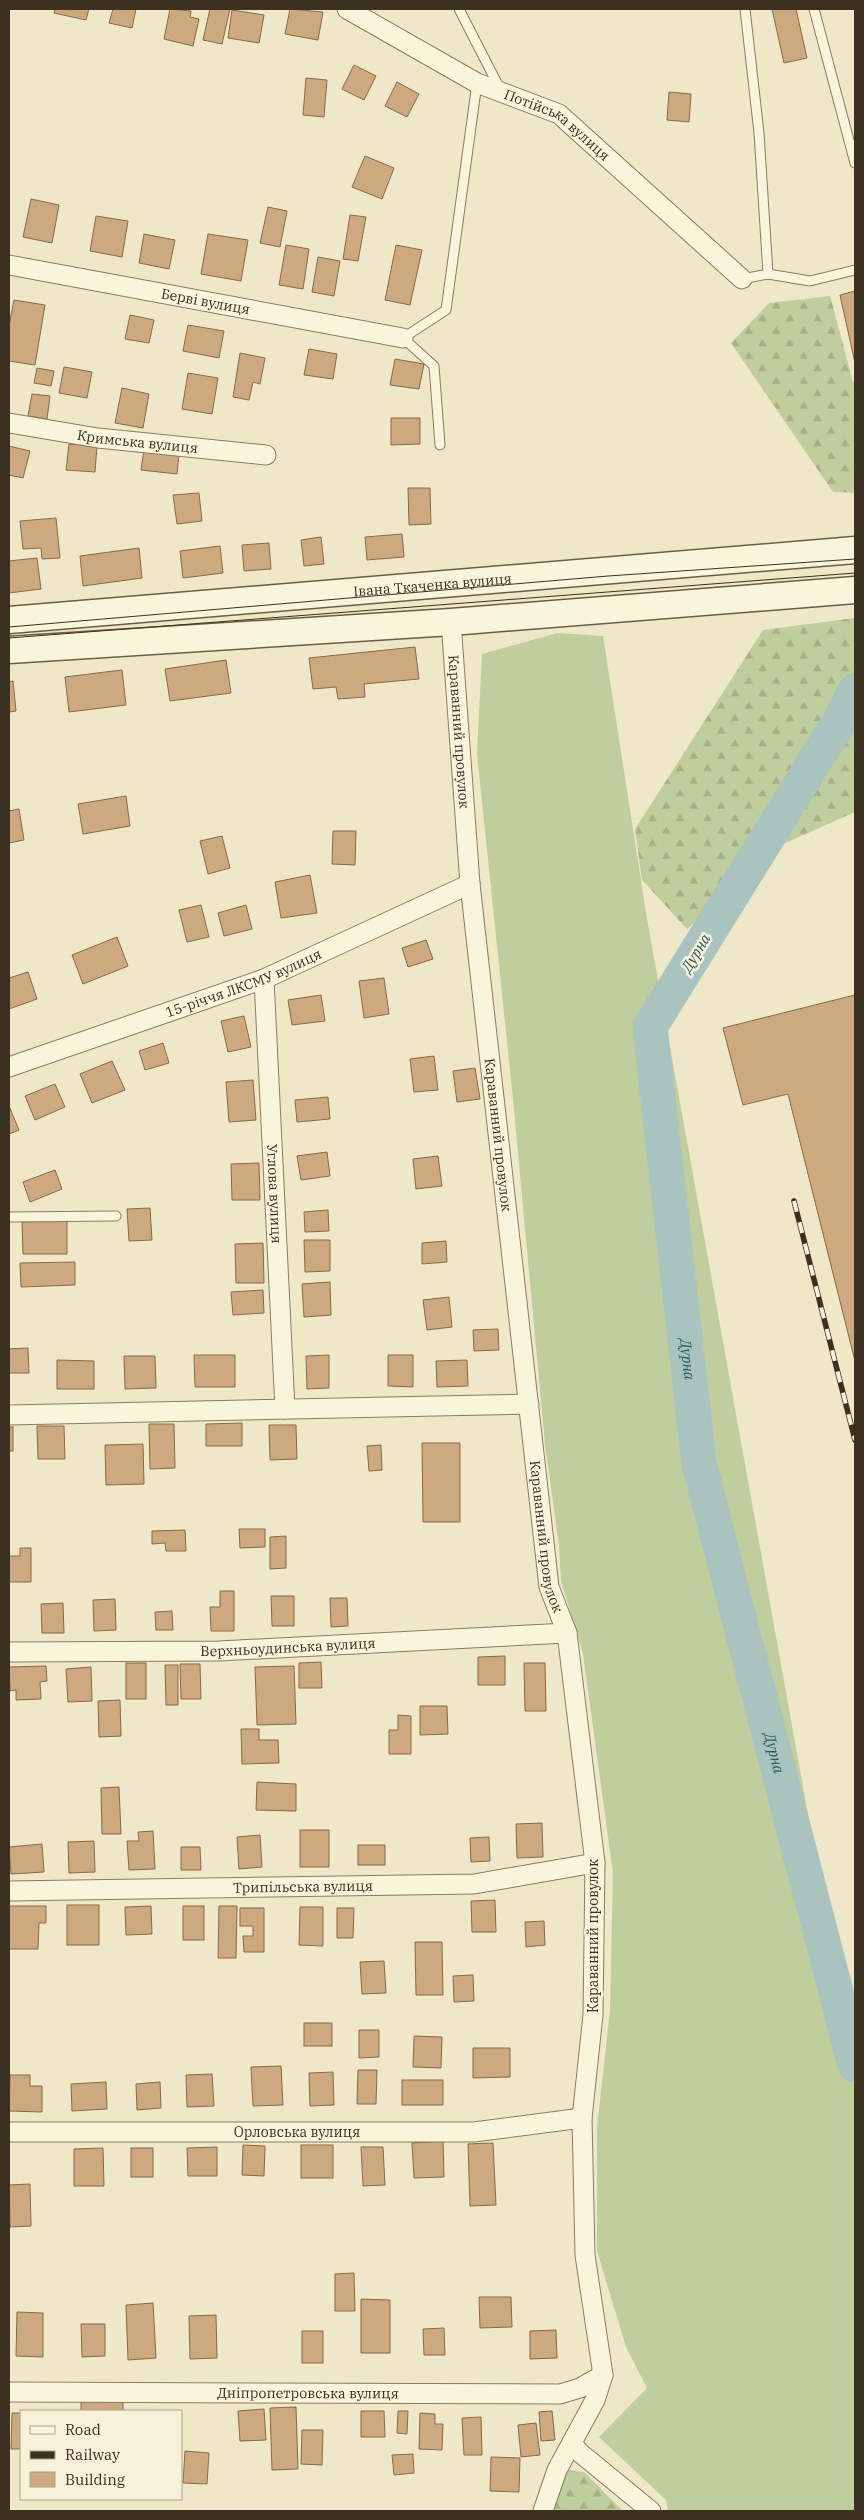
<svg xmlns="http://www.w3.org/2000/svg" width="864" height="2520" viewBox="0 0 864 2520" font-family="'IBM Plex Serif',serif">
<defs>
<pattern id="forest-firs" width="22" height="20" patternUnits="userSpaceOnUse" patternTransform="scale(1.25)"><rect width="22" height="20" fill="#c0cd9c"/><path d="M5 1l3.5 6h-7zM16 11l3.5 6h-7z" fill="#a6b086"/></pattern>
</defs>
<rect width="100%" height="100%" fill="#eee8c8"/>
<path fill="#c0cd9c" d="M558,633L603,636L647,919L855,2076V2511H668L666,2500L599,2437L647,2388L626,2347L597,2251V2128L610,2010L613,1873L583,1654L561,1581L559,1546L545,1444L513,1099L477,754L482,654Z"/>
<g fill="url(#forest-firs)">
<path d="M830,296L853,382H855V493L833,492L731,343L769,303Z"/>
<path d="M855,618V812L781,845L687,929L642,880L635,829L763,630Z"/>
<path d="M568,2470L584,2472L623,2511H555L558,2487Z"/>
</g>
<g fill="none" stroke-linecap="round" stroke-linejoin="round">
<path stroke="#a9c3bf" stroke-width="35" id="s1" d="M855,691L838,724L650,1027L699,1464L855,2065"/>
</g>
<g fill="#cca97f" stroke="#8a6943">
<path d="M55,9H89L86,20L54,13Z"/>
<path d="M113,9H136L132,28L109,23Z"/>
<path d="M170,9L191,11L190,17L199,19L193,46L164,39Z"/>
<path d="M210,9H230L222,44L203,40Z"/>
<path d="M290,9L323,12L318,40L285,34Z"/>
<path d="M772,9H796L807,58L784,63Z"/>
<path d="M232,10L264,15L259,43L228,38Z"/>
<path d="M354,65L376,76L364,100L342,89Z"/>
<path d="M306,78L327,80L324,117L303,115Z"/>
<path d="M397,82L419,94L407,117L385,106Z"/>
<path d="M669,92L691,94L689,122L667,120Z"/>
<path d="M365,156L394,168L382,199L352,187Z"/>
<path d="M31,199L59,205L52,243L23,237Z"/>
<path d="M268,207L287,211L280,247L260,243Z"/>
<path d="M350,215L366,217L358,261L343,259Z"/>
<path d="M96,216L128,221L122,257L90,251Z"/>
<path d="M144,234L175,240L169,269L139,263Z"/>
<path d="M208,234L248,240L241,281L201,274Z"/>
<path d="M286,245L309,249L303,289L279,285Z"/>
<path d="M396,245L422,250L410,305L385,300Z"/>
<path d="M318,257L340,261L334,296L312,292Z"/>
<path d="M855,291V363L840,295Z"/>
<path d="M14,300L45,305L35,365L9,361V326Z"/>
<path d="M130,315L154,320L149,343L125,339Z"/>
<path d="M188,325L224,331L219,358L183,351Z"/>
<path d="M309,349L337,354L333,379L304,375Z"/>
<path d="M240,353L265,358L260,384L253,382L249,400L233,397Z"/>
<path d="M395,359L424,364L419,389L390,385Z"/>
<path d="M64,367L92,372L87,398L59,393Z"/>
<path d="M37,368L54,371L51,386L34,383Z"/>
<path d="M188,373L218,378L212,414L182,409Z"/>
<path d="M122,388L149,394L143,428L115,423Z"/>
<path d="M32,394L50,396L47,419L28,416Z"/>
<path d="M391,418H420V444L391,445Z"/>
<path d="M69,444L97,446L95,472L66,470Z"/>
<path d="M9,446L30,451L23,478L9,475Z"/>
<path d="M144,450L179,454L177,474L141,470Z"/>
<path d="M408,488H430L431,524L409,525Z"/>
<path d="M199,493L202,521L177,524L173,495Z"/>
<path d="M56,518L60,558L42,559L41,548L23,549L20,521Z"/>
<path d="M402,534L404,557L367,560L365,537Z"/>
<path d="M321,537L324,564L304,566L301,540Z"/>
<path d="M269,543L271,569L244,571L242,545Z"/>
<path d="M220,546L223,573L183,578L180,551Z"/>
<path d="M139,548L142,578L83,586L80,556Z"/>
<path d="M37,558L41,589L9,593V561Z"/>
<path d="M415,647L419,679L364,684L365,697L338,699L336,687L313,689L309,658Z"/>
<path d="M226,660L231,693L170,701L165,669Z"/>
<path d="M122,670L126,705L69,712L65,677Z"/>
<path d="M13,681L16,711L9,712V682Z"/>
<path d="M126,796L130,826L83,834L78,804Z"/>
<path d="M19,809L24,840L9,843V811Z"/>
<path d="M333,831H356L355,865L332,864Z"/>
<path d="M222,836L230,868L208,874L200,841Z"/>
<path d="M310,875L317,913L281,918L275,882Z"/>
<path d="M201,905L209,937L187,942L179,910Z"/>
<path d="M246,905L252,929L224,936L218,913Z"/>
<path d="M117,937L128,966L83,984L72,955Z"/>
<path d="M426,940L433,959L408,967L402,948Z"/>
<path d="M28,972L37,999L9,1009V978Z"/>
<path d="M384,978L389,1014L364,1018L359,981Z"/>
<path d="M321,995L325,1021L292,1025L288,1000Z"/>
<path d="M855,995V1361L788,1094L743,1105L723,1028Z"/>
<path d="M244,1016L251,1047L228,1052L221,1021Z"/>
<path d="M163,1043L169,1063L145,1070L139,1051Z"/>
<path d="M434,1056L438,1090L414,1092L410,1059Z"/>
<path d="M112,1061L125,1090L92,1103L80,1074Z"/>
<path d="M475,1068L480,1099L457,1102L453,1071Z"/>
<path d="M253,1080L256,1120L229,1122L226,1082Z"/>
<path d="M55,1084L65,1107L35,1120L25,1096Z"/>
<path d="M328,1097L330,1119L297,1122L295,1100Z"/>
<path d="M9,1106L19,1130L9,1134Z"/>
<path d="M327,1152L330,1176L301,1180L297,1156Z"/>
<path d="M438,1156L442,1186L416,1189L413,1159Z"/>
<path d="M259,1163L260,1200H232L231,1164Z"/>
<path d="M55,1170L62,1189L30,1202L23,1182Z"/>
<path d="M150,1208L152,1240L129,1241L127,1209Z"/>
<path d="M328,1210L329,1231L305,1232L304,1212Z"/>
<path d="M67,1220V1254H23L22,1222Z"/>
<path d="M304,1240H330V1271L305,1272Z"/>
<path d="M446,1241L447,1262L422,1264V1243Z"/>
<path d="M263,1243L264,1283H236L235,1244Z"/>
<path d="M75,1262V1285L21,1287L20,1263Z"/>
<path d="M330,1282L331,1315L304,1317L302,1284Z"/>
<path d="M263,1290L264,1313L233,1315L231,1292Z"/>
<path d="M449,1297L452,1327L427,1330L423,1300Z"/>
<path d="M498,1329L499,1350L474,1351L473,1330Z"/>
<path d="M28,1348L29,1373H9V1349Z"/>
<path d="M194,1355H235V1387H195Z"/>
<path d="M329,1355V1388L307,1389L306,1356Z"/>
<path d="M388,1355H413V1387L388,1386Z"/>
<path d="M124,1356H155L156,1388L125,1389Z"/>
<path d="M57,1360L94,1361V1389H57Z"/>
<path d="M467,1360L468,1386L437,1387L436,1361Z"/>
<path d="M242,1423V1446H206V1424Z"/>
<path d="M149,1424H174L175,1468L150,1469Z"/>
<path d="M269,1425H296L297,1459L270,1460Z"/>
<path d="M37,1426H64L65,1459H38Z"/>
<rect x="9" y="1427" width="4" height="24"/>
<path d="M422,1443H460V1522H423Z"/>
<path d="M143,1444L144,1484L106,1485L105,1445Z"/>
<path d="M381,1445L382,1470L369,1471L367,1446Z"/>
<path d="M239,1529H265V1547L240,1548Z"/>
<path d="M185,1530L186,1551H166L165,1543L152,1544V1531Z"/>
<path d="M286,1536V1568L270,1569V1537Z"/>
<path d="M20,1548H31V1582H9V1556H20Z"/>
<path d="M220,1591H234V1631H211L210,1607H220Z"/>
<path d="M271,1596H294V1626H272Z"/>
<path d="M330,1598H347L348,1626L331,1627Z"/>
<path d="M115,1599L116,1630L94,1631L93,1600Z"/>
<path d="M63,1603L64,1633H42L41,1604Z"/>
<path d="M172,1611L173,1630H156L155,1612Z"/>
<path d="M505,1656V1685H478V1657Z"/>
<path d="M321,1662L322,1688H299V1663Z"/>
<rect x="126" y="1663" width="20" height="36"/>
<path d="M524,1663H545L546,1711H525Z"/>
<path d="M180,1664H200L201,1699H181Z"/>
<path d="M165,1665H178V1705H166Z"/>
<path d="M46,1666L47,1681L40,1682L41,1699L16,1700V1690L10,1691L9,1667Z"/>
<path d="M294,1666L296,1724L257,1725L255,1667Z"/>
<path d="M91,1667L92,1701L68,1702L66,1669Z"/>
<path d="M120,1700L121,1736L99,1737L98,1701Z"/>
<path d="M420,1706H447L448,1734L420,1735Z"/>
<path d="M398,1715L411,1716V1754H389V1730H398Z"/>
<path d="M241,1729H259V1740H278L279,1763L242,1764Z"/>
<path d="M257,1782L296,1784V1811L256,1810Z"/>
<path d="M119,1787L121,1834H102L101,1788Z"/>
<path d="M542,1823L543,1857L517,1858L516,1824Z"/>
<rect x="300" y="1830" width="29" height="37"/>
<path d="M153,1831L155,1869L129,1870L127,1841H139L138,1832Z"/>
<path d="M260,1835L262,1867L239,1869L237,1837Z"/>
<path d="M489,1837L490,1861L471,1862L470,1838Z"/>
<path d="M94,1841L95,1872L69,1873L68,1842Z"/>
<path d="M42,1844L44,1872L11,1874L9,1847Z"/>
<rect x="358" y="1845" width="27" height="20"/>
<path d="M181,1847H200L201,1870H181Z"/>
<path d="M495,1900L496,1932H472L471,1901Z"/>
<rect x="67" y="1905" width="32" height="40"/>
<path d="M9,1906H46V1923H39L38,1949H9Z"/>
<path d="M151,1906L152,1934L126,1935L125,1907Z"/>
<rect x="183" y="1906" width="21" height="34"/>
<path d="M219,1906H237L236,1958H218Z"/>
<path d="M300,1907H323V1946L299,1945Z"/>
<path d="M240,1908H264V1952H244L243,1936H253V1926H240Z"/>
<path d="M337,1908H354L353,1938H337Z"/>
<path d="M544,1921L545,1945L526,1947L525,1922Z"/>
<path d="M415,1942H442L443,1995H416Z"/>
<path d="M384,1961L386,1993L362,1994L360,1962Z"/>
<path d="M473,1975L474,2001L454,2002L453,1976Z"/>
<rect x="304" y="2023" width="28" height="23"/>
<path d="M359,2030H379V2057L359,2058Z"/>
<path d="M414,2036L442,2037L441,2068L413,2067Z"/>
<path d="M473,2048H510V2077L473,2078Z"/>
<path d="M281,2066L283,2105L253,2106L251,2067Z"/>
<path d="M358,2070H377L376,2104H357Z"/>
<path d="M333,2072L334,2105L310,2106L309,2073Z"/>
<path d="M212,2074L214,2106L187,2107L186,2075Z"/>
<path d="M10,2075H30V2086H42V2112L9,2111Z"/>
<rect x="402" y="2080" width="41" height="25"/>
<path d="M106,2082L107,2109L72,2111L71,2084Z"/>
<path d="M160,2082L161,2108L137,2110L136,2084Z"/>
<path d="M443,2141L444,2177L414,2178L412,2143Z"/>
<path d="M493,2143L496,2205L470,2206L468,2144Z"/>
<path d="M243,2145L265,2146L264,2176L242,2175Z"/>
<rect x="301" y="2145" width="32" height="33"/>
<path d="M217,2147V2176H188L187,2148Z"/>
<path d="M361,2147H383L385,2185L363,2186Z"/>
<path d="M103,2148L104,2186H74V2149Z"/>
<rect x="131" y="2148" width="22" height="29"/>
<path d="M30,2184L31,2226L10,2227L9,2185Z"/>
<path d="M354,2273L355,2311H335V2274Z"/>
<path d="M479,2297H511L512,2327L480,2328Z"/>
<path d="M361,2299L390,2300V2353H361Z"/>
<path d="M153,2303L156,2358L128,2360L126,2305Z"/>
<path d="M17,2312L43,2313V2357L16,2356Z"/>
<path d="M216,2315L217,2358L190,2359L189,2316Z"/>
<path d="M81,2324H105V2356L82,2357Z"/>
<path d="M444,2328L445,2355H424L423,2329Z"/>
<path d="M556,2330L557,2358L530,2359V2331Z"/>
<rect x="302" y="2331" width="21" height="32"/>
<rect x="81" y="2401" width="42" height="10"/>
<path d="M296,2407L298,2469L272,2470L270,2408Z"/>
<path d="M264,2409L266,2440L240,2441L238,2411Z"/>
<path d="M361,2411H384L385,2437H361Z"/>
<path d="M398,2411H408L407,2434L397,2433Z"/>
<path d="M552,2411L555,2440L541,2441L539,2412Z"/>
<path d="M12,2413H21V2449H11Z"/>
<path d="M420,2413L435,2414V2424H443L442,2450L419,2449Z"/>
<path d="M481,2417L482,2455H464L462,2418Z"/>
<path d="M536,2423L540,2455L521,2457L518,2425Z"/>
<path d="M302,2430H323L322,2465L301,2464Z"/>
<path d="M185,2451L209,2453L207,2484L183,2483Z"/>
<path d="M413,2454L414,2473L394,2475L392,2455Z"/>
<path d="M491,2457L520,2458L519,2492L490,2491Z"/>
</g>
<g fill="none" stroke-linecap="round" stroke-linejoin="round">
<g stroke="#8b7c5d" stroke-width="11">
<g id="lane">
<path d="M459,9L500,89"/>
<path d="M814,9L855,163"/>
<path d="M768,274L810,281L855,270"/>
<path d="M742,279L768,274L759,133L745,9"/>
<path d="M440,445L434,366L403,338L446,310L477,83"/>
<path d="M9,1217L116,1216"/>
</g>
</g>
<g stroke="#8b7c5d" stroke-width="21">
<g id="street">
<path id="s2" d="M347,9L477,83L559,114L742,279"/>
<path id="s3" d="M9,265L403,338"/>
<path id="s4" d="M9,423L98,438L266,455"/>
<path id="s5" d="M451,622L470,884L549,1587L567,1633L595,1863L593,2015L582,2118L585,2255L603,2375L595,2400L557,2470L543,2511"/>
<path id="s6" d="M264,979L285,1409"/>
<path id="s7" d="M9,1067L264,979L470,884"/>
<path d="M9,1415L529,1404"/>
<path id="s8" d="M9,1652L219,1651L567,1633"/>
<path id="s9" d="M9,1891L474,1884L595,1863"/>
<path id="s10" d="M9,2132H474L582,2118"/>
<path id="s11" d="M9,2392L560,2394L580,2388L603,2375"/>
<path d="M572,2443L579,2452L651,2511"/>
</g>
</g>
<g stroke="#6d5d40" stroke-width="29">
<g id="secondary">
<path id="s12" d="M9,620L855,550"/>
<path d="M9,650L451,622L855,590"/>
</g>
</g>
<use href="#lane" stroke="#f9f4dc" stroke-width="9"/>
<use href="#street" stroke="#f9f4dc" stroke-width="19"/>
<use href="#secondary" stroke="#f9f4dc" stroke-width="26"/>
<g stroke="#3b3120" stroke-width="1">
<path d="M9,627L608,576L855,559"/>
<path d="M9,638L855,573"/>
</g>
<g stroke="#3b3120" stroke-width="5.5">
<path id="rail" d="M794,1201L855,1440"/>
</g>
<use href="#rail" stroke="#f6f1d8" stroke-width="4" stroke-dasharray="11" stroke-linecap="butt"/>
</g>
<g text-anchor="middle" stroke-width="5" stroke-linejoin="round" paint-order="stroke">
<g font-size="14" fill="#3b3120" stroke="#f6f1d8">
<text dy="5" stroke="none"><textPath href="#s2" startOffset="241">Потійська вулиця</textPath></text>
<text dy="5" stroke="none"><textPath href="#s3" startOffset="200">Берві вулиця</textPath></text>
<text dy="5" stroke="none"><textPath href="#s4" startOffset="130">Кримська вулиця</textPath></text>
<text dy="5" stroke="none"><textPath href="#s12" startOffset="425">Івана Ткаченка вулиця</textPath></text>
<text dy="5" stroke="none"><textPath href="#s5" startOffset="110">Караванний провулок</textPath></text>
<text dy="5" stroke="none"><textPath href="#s7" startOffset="249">15-річчя ЛКСМУ вулиця</textPath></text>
<text dy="5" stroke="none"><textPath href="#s5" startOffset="515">Караванний провулок</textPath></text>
<text dy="5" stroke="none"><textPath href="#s6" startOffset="215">Углова вулиця</textPath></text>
<text dy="5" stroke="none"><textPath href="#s5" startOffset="920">Караванний провулок</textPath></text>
<text dy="5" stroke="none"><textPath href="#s8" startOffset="279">Верхньоудинська вулиця</textPath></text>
<text dy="5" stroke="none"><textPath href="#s9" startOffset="294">Трипільська вулиця</textPath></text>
<text transform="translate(593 1936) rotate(-90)" y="5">Караванний провулок</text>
<text dy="5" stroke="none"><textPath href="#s10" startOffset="288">Орловська вулиця</textPath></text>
<text dy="5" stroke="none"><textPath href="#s11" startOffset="299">Дніпропетровська вулиця</textPath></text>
</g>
<g font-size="15" font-style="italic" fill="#30585b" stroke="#f6f1d8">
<text transform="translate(696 953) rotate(-59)" y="5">Дурна</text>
<text dy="5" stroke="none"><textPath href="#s1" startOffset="728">Дурна</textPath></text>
<text dy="5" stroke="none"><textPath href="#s1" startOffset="1132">Дурна</textPath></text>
</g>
</g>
<rect width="864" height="2520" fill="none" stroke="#3b3120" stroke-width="20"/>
<rect x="20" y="2410" width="162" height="90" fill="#f6f1d8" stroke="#aba48e"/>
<rect x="30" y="2426" width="25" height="8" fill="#f9f4dc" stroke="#aba48e"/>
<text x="65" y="2435" font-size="15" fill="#3b3120">Road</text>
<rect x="30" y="2451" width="25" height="8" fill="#3b3120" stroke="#aba48e"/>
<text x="65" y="2460" font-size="15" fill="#3b3120">Railway</text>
<rect x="30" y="2472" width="25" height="15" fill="#cca97f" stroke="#aba48e"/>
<text x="65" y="2485" font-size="15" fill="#3b3120">Building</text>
</svg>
